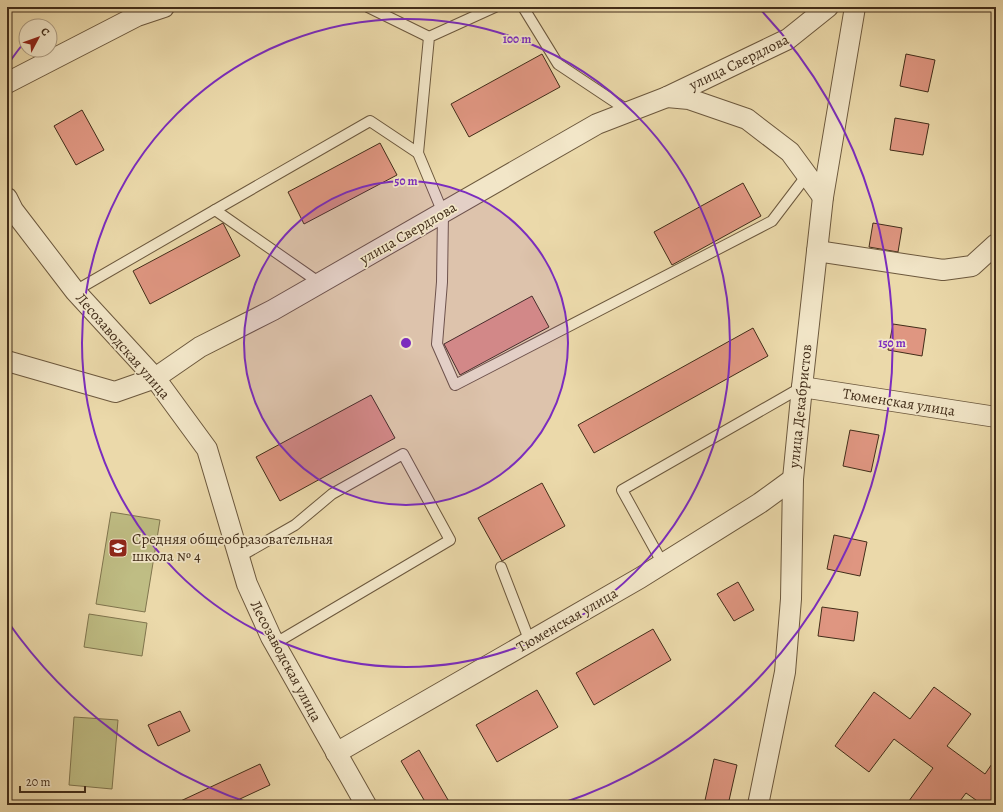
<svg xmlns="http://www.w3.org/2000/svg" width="1003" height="812" viewBox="0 0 1003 812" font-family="Alegreya,serif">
<rect width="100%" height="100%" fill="#ebd9aa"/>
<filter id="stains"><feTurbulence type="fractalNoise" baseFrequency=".005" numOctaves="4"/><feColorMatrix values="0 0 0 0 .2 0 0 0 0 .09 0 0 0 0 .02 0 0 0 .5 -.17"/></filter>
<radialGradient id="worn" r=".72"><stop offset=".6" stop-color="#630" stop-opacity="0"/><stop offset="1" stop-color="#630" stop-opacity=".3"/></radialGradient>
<g fill="#bfbd84" stroke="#80754e">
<path d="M111,512L160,520L145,612L96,604Z"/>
<path d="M89,614L147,623L142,656L84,647Z"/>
<path d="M74,717L118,720L112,789L69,785Z"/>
</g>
<g fill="#df9681" stroke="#422d19">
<path d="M542,54L560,87L469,137L451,104Z"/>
<path d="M906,54L935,60L928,92L900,86Z"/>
<path d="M82,110L104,150L76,165L54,126Z"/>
<path d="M895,118L929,124L923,155L890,150Z"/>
<path d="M380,143L397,175L304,224L288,192Z"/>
<path d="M743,183L761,216L672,265L654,232Z"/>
<path d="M223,223L240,256L150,304L133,271Z"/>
<path d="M873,223L902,228L898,252L869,247Z"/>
<path d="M532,296L549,327L460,375L444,344Z"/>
<path d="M893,324L926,329L922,356L888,350Z"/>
<path d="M753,328L768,356L594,453L578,425Z"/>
<path d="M371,395L395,438L280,501L256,457Z"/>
<path d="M850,430L879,435L871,472L843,466Z"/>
<path d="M542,483L565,526L502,561L478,518Z"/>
<path d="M834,535L867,542L860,576L827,569Z"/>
<path d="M738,582L754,610L734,621L717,594Z"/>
<path d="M822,607L858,612L854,641L818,636Z"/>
<path d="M653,629L671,660L594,705L576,673Z"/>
<path d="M934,687L971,714L947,746L985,774L996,758V805H983L966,793L957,805H906L933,768L894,739L869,772L835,746L874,692L910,719Z"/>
<path d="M537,690L558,727L497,762L476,725Z"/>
<path d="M180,711L190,731L158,746L148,725Z"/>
<path d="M419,750L451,805H427L401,761Z"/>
<path d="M714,759L737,765L728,805H704Z"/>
<path d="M260,764L270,785L227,805H172Z"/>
</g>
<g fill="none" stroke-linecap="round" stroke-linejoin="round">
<g stroke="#6c583d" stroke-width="12">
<g id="service">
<path d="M368,7L429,37"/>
<path d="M495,7L429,37L418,153L443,213L442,282L437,344L455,385L772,221L807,175"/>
<path d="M523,7L558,64L630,112"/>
<path d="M215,210L370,121L418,153"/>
<path d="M75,291L215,210L320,283"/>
<path d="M239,557L295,525L332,494L403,454L450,540L274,644"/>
<path d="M663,564L622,490L802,387"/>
<path d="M501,567L530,642"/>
</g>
</g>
<g stroke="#6c583d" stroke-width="22">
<g id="minor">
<path d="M7,83L137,16L164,7"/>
<path d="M667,97L689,99L747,119L790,152L823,197"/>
<path d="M7,198L13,210L75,291L155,378L207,449L247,584L271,637L366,805"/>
<path d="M817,251L943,270L972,266L996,244"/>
<path d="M7,361L115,392L155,378L200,347L273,310L597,124L667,97L788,39L828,7"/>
<path d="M802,387L996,417"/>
<path d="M336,753L640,578L760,503L793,479"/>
<path d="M758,805L785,672L791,599L793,479L802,387L823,197L855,7"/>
</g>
</g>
<use href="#service" stroke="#f2e6c8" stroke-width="10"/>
<use href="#minor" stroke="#f2e6c8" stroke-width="20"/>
</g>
<circle cx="406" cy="343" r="162" fill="#7b2cbf" fill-opacity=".12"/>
<g fill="none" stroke="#7b2cbf" stroke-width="2">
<circle cx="406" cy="343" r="162"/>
<circle cx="406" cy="343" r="324"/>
<path d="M252 804A486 486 0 0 1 8 622M8 64A486 486 0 0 1 26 40M759 8A486 486 0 0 1 560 804"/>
</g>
<defs>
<g id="school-square" transform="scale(1)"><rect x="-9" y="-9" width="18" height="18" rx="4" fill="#8f2418" stroke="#f2e6c8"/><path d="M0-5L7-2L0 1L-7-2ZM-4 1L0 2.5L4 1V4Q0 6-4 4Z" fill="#fff"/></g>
</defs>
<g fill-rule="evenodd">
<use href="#school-square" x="118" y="548"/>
</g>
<g text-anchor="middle" stroke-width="3.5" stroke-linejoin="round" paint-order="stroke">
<g font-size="15" fill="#422d19" stroke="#f2e6c8">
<text transform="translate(739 62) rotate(-26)" y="5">улица Свердлова</text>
<text transform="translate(408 233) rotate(-30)" y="5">улица Свердлова</text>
<text transform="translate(123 346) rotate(49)" y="5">Лесозаводская улица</text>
<text transform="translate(899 402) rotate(9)" y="5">Тюменская улица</text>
<text transform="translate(800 406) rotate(-84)" y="5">улица Декабристов</text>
<text transform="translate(567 620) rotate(-30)" y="5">Тюменская улица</text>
<text transform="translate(286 661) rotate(62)" y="5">Лесозаводская улица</text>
</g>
<g font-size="15" fill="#422d19" stroke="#f2e6c8" text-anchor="start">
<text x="132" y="544">Средняя общеобразовательная<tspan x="132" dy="17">школа № 4</tspan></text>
</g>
</g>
<circle cx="406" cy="343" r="6" fill="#7b2cbf" stroke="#f2e6c8" stroke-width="2"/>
<g font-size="12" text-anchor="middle" font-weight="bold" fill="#7b2cbf" stroke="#f2e6c8" stroke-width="3.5" stroke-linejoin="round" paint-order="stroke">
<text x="517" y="43">100 m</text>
<text x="406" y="185">50 m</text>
<text x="892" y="347">150 m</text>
</g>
<rect width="1003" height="812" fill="none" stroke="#ebd9aa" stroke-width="24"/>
<rect x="8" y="8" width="987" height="796" fill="none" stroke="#422d19" stroke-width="2"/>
<rect x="12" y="12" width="979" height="788" fill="none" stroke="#422d19"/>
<g transform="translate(38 38) rotate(49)"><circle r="19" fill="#f2e6c8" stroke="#ac9c82"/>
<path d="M0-3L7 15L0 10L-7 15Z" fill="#8f2418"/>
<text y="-6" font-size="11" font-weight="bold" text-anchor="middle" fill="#422d19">С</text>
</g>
<path d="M20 786v6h65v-6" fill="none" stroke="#422d19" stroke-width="2"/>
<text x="26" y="786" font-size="12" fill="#422d19" stroke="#f2e6c8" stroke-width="3" paint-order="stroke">20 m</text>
<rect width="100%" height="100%" filter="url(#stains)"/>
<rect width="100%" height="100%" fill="url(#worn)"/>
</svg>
